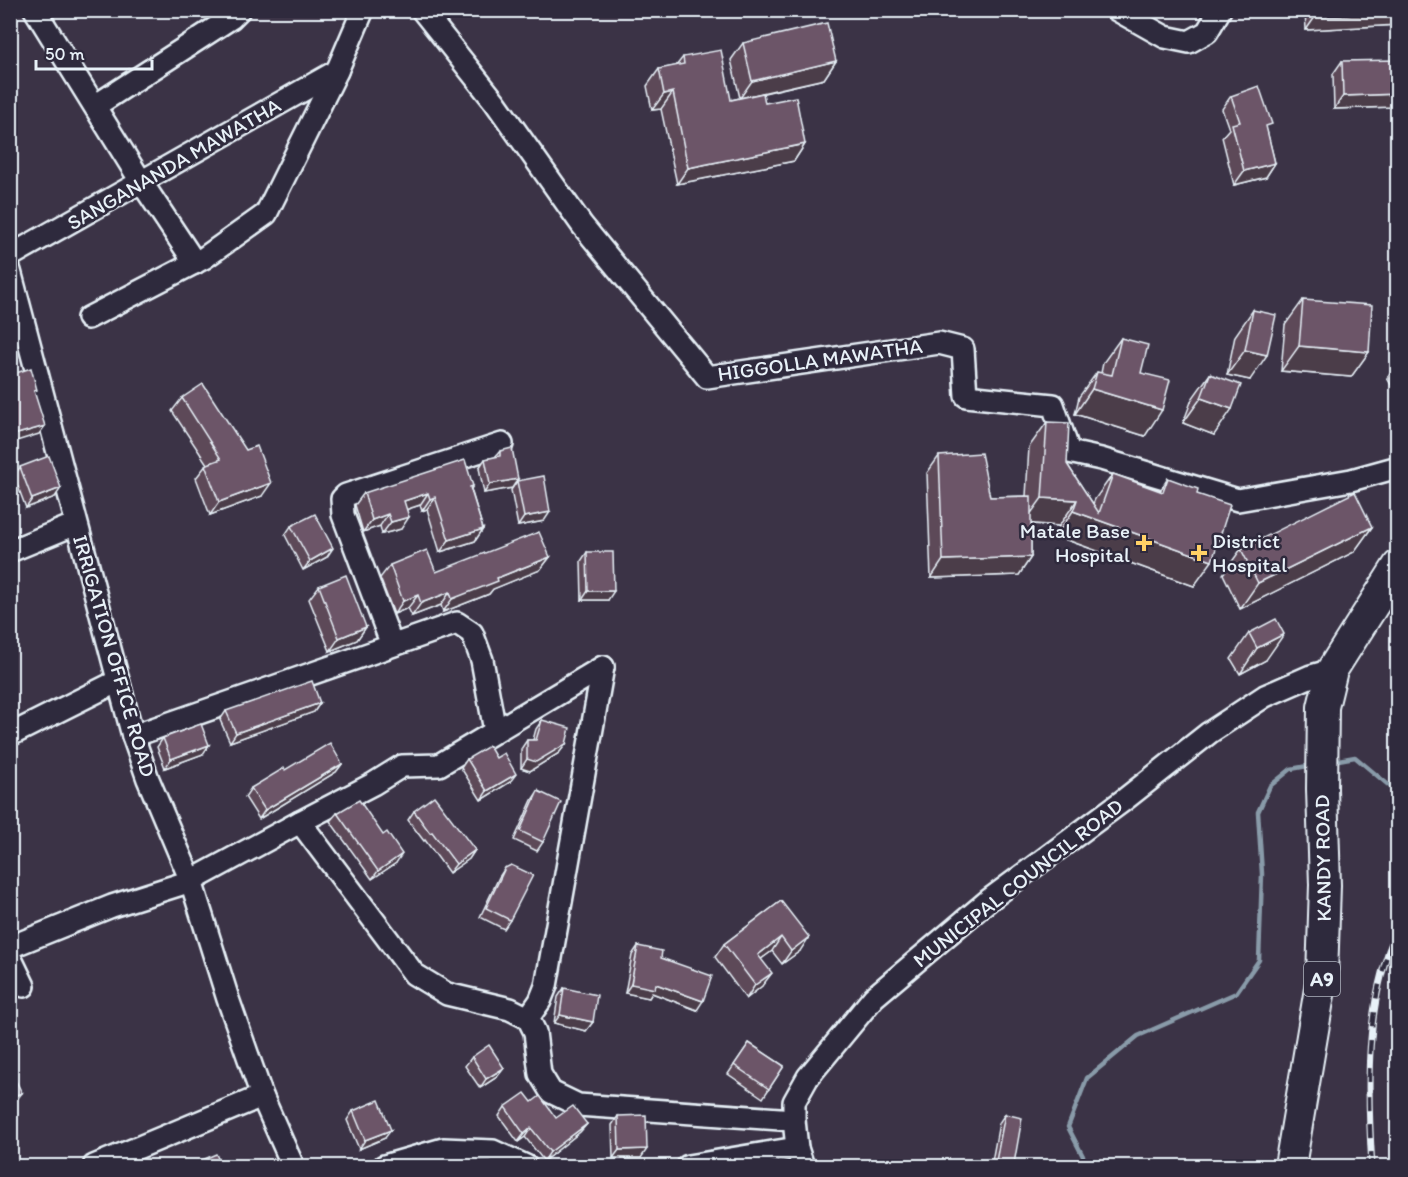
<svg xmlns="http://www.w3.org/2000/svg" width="1408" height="1177" viewBox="0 0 1408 1177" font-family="Itim,sans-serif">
<rect width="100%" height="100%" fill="#3b3346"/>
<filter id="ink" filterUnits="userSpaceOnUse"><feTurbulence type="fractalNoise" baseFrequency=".0167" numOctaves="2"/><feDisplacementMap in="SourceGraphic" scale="12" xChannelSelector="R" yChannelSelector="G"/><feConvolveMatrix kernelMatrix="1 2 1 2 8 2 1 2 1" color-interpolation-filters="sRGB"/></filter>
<g filter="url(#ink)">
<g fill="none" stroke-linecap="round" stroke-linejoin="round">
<g stroke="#899ba9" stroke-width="4.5">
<path d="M1333,761L1355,757L1398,793"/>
<path d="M1088,1166L1068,1127L1087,1078L1138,1036L1236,993L1259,960L1262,874L1258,812L1270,786L1291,769L1313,765"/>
</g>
<g stroke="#e8f1f8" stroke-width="26">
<g id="minor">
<path d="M35,10L142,183L195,263"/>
<path d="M422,10L495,102L582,225L707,377L939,343L963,349L966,396L1053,405L1069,452L1101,459L1238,500L1351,480L1398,467"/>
<path d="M1117,10L1165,37L1189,42L1207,32L1220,10"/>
<path d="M95,106L231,18L239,10"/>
<path d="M10,256L337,71"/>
<path d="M10,271L133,736L148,779L191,881L228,999L262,1096L293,1166"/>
<path d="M88,318L204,258L266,214L337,71L363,10"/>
<path d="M10,551L76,524"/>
<path d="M392,645L343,515L342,499L346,495L502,444"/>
<path d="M10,735L118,681"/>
<path d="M133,736L457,623L472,633L482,660L495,731"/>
<path d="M300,822L373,784L402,766L439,765L603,667"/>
<path d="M10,947L112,906L191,881L300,822L414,974L447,994L510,1009L528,1018L535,1032L540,1074L551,1092L578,1105L794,1120"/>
<path d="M10,957L24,986"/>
<path d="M528,1018L540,1001L546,986L603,667"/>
<path d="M94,1166L262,1096"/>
<path d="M384,1166L443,1149L493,1151L526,1166"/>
<path d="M688,1166L797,1148"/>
<path d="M803,1166L797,1148L794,1120V1102L808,1077L874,997L989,900L1124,800L1209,733L1265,696L1311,676L1332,670"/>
</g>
</g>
<g stroke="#e8f1f8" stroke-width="34">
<path id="highway" d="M1290,1166L1322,977L1325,885L1322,789L1323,707L1332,670L1398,566"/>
</g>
<use href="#minor" stroke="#2f2a3d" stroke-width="21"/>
<use href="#highway" stroke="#2f2a3d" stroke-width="30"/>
<g stroke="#e8f1f8" stroke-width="7">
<path id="rail" d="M1372,1166C1367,1090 1364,1000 1398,929"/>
</g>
<use href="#rail" stroke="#2f2a3d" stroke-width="4.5" stroke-dasharray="14" stroke-linecap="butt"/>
</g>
<g fill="#5d4959" stroke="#e8f1f8" stroke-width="1.5">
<path d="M1305,10H1398V25L1306,30Z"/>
<path d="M743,43L836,61L824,79L752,96L765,103L805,144L794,161L677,184L661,109L652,110L647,86L659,69L676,66L683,57L731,100L740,98L731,60Z"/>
<path d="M1342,61L1398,94V103L1394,107L1334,109L1333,74Z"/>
<path d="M1231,96L1267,131L1275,163L1266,177L1234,185L1222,137L1229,129L1222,109Z"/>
<path d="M1398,130V141L1393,137Z"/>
<path d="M1398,269V284L1392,277Z"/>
<path d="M1303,300L1369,352L1351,377L1281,371L1285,325Z"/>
<path d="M1253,310L1250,380L1227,375L1235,336Z"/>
<path d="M1121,338L1141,373L1145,436L1075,414L1079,397L1097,372L1101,373L1103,363Z"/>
<path d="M1398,363V396L1387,378Z"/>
<path d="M1210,374L1214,435L1183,423L1192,399Z"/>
<path d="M182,398L246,450L262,496L210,515L196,478L207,464L172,411Z"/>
<path d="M1047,422L1067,464L1093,504L1095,499L1113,474L1160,491L1168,478L1197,494L1194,586L1056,536L1059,526L1031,524V557L1019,575L931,578L927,473L939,456L990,497L1026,496L1029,447Z"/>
<path d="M500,451L512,488L484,493L479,468L485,459L495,457Z"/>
<path d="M20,467L55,497L26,508L14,476Z"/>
<path d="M517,481L544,521L518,526L511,490Z"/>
<path d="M473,486L471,489L483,529L475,541L440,552L427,509L422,511L420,505L407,509L401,529L382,534L380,526L363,532L355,505L364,493Z"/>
<path d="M291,526L327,557L303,570L285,535Z"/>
<path d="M1372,527L1354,552L1240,609L1223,574L1241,549Z"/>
<path d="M587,552L608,600H582L581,561Z"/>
<path d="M550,557L540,570L493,589L489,594L443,612L441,605L412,616L408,608L394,614L380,578L390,565L436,572Z"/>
<path d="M319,586L366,627L357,640L330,651L309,599Z"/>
<path d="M1249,633L1266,660L1240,674L1231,659Z"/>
<path d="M320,703L314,712L230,742L220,720L226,711Z"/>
<path d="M542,720L566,744L559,753L530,771L521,768V749L527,740H533L536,729Z"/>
<path d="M163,738L203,754L165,768L157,747Z"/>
<path d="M467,759L510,782L481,800L461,768Z"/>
<path d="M342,764L336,772L259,819L245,797L251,788L285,770Z"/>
<path d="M538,791L543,842L537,851L514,840L532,800Z"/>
<path d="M414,811L475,850L469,859L449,873L425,840L424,841L408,820Z"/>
<path d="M337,813L396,863L372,879L330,821Z"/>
<path d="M505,868L510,920L504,929L480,917L499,877Z"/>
<path d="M781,901L800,951L782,964L772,951L761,959L762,986L746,999L715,957L724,944Z"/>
<path d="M638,946L661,958L697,1010L652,993L649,998L625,993L632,955Z"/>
<path d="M564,988L593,1022L586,1031L554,1023L558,997Z"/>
<path d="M749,1043L784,1066L763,1098L728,1074Z"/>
<path d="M472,1057L504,1068L497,1077L480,1088L465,1066Z"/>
<path d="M532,1102L556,1118L587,1124L580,1132L544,1161L525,1137L518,1142L499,1116L505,1107Z"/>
<path d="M353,1111L385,1138L359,1149L347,1120Z"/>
<path d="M1005,1114L1014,1164L1012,1167H991L999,1123Z"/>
<path d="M618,1116L641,1158H613L612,1125Z"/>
</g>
<g fill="#4c3c49" stroke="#e8f1f8" stroke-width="1.5">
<path d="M1398,13V25L1306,30L1315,17Z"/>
<path d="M836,61L824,79L740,98L752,81Z"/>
<path d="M673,92L661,109L652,110L664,94Z"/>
<path d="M1398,94V103L1394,107L1334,109L1343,96Z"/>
<path d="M805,144L794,161L677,184L688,168Z"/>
<path d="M1275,163L1266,177L1234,185L1244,171Z"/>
<path d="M1299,346L1369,352L1351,377L1281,371Z"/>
<path d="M1245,350L1267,355L1250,380L1227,375Z"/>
<path d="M1092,389L1162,410L1145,436L1075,414Z"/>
<path d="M1201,398L1232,409L1214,435L1183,423Z"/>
<path d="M45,426L39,434L10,443V436Z"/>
<path d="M518,479L512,488L484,493L490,484Z"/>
<path d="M271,483L262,496L210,515L219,502Z"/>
<path d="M61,488L55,497L26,508L32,499Z"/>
<path d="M428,493L420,505L396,513L404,501Z"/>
<path d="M435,497L427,509L422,511L430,499Z"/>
<path d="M1042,498L1077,500L1059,526L1024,523Z"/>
<path d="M1073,511L1212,561L1194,586L1056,536Z"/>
<path d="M550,512L544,521L518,526L524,517Z"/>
<path d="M388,514L380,526L363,532L372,520Z"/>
<path d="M409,517L401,529L382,534L391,522Z"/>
<path d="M1372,527L1354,552L1240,609L1258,583Z"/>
<path d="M483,529L475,541L440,552L449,540Z"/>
<path d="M333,548L327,557L303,570L310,561Z"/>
<path d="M550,557L540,570L493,589L489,594L443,612L452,599L497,578Z"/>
<path d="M1031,557L1019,575L931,578L943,560Z"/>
<path d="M588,591H614L608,600H582Z"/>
<path d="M450,592L441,605L412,616L421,603Z"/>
<path d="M418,595L408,608L394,614L403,601Z"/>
<path d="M366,627L357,640L330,651L339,638Z"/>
<path d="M1284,634L1266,660L1240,674L1257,648Z"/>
<path d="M320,703L314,712L230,742L236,733Z"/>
<path d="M566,744L559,753L530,771L521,768L527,759Z"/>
<path d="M209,745L203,754L165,768L171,759Z"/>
<path d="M342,764L336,772L259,819L265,810Z"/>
<path d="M516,774L510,782L481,800L487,791Z"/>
<path d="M475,850L469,859L449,873L456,864Z"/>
<path d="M402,854L396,863L372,879L378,871Z"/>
<path d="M781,937L772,951L749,968L758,955Z"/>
<path d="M809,937L800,951L782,964L791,951Z"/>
<path d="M772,973L762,986L746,999L755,985Z"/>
<path d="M631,984H656L703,1001L697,1010L652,993L649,998L625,993Z"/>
<path d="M560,1015L593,1022L586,1031L554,1023Z"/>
<path d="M504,1068L497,1077L480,1088L486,1079Z"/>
<path d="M22,1093L15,1102L10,1104V1097Z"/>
<path d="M587,1124L580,1132L544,1161L550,1152Z"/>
<path d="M531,1128L525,1137L518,1142L524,1134Z"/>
<path d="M391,1130L385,1138L359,1149L365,1140Z"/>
<path d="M647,1149L641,1158H613L619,1150Z"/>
<path d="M996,1161L1014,1164L1012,1167H992Z"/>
</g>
<g fill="#6c5568" stroke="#e8f1f8" stroke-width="1.5">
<path d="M1315,10H1398V13L1315,17Z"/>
<path d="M827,23L836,61L752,81L743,43Z"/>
<path d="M721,50L731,100L763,93L765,103L796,97L805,144L688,168L673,92L664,94L659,69L684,64L683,57Z"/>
<path d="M1398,60V94L1343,96L1342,61Z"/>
<path d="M1259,86L1272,124L1266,126L1275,163L1244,171L1232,124L1240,122L1231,96Z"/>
<path d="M1303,300L1372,305L1369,352L1299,346Z"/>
<path d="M1253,310L1276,315L1267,355L1245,350Z"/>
<path d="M1121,338L1148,345L1141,373L1170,380L1162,410L1092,389L1097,372L1112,375Z"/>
<path d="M31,368L37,390L34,391L45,426L10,436V375Z"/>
<path d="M1210,374L1241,385L1232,409L1201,398Z"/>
<path d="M203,384L246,450L257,446L271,483L219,502L205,465L221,459L182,398Z"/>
<path d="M1047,422L1069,423L1067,464L1099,513L1113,474L1163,492L1168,478L1198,489L1197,494L1230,505L1212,561L1073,511L1077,500L1042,498Z"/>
<path d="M512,448L518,479L490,484L485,459L500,456V451Z"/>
<path d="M981,453L990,497L1031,496V557L943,560L939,456Z"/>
<path d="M49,456L61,488L32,499L20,467Z"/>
<path d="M465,460L473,486L470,487L483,529L449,540L435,497L430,499L428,493L404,501L409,517L391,522L388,514L372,520L364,493Z"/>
<path d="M10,464L13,471L10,472Z"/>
<path d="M544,476L550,512L524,517L517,481Z"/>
<path d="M1355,492L1372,527L1258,583L1241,549Z"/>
<path d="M315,514L333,548L310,561L291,526Z"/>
<path d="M539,532L550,557L497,578L498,581L452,599L450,592L421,603L418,595L403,601L390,565L427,550L436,572Z"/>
<path d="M587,552H613L614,591H588Z"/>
<path d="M346,575L366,627L339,638L319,586Z"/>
<path d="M1276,619L1284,634L1257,648L1249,633Z"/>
<path d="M312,681L320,703L236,733L226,711Z"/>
<path d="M542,720L570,728L566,744L536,762L527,759V740H536Z"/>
<path d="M201,724L209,745L171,759L163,738Z"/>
<path d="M330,743L342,764L265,810L251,788L284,768L285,770Z"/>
<path d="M489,746L496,758L504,753L516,774L487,791L467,759Z"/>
<path d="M538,791L561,802L543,842L520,831Z"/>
<path d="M434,796L475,850L456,864L432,832L430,833L414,811Z"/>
<path d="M359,800L383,835L387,832L402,854L378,871L337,813Z"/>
<path d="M511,865L533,875L510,920L486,908L505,868Z"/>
<path d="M781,901L809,937L791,951L781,937L758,955L772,973L755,985L724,944Z"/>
<path d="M638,946L662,951L661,958L712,976L703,1001L656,984L655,989L631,984Z"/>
<path d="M564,988L597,995L593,1022L560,1015Z"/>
<path d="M749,1043L784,1066L769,1089L734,1065Z"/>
<path d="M489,1045L504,1068L486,1079L472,1057Z"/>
<path d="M10,1075H13L22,1093L10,1097Z"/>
<path d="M525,1093L532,1102L540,1096L556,1118L573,1106L587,1124L550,1152L531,1128L524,1134L505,1107Z"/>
<path d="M379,1100L391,1130L365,1140L353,1111Z"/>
<path d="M1005,1114L1022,1118L1014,1164L996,1161Z"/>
<path d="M646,1115L647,1149L619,1150L618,1116Z"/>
<path d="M216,1154L222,1167H200L198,1162Z"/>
</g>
</g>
<g fill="#ffd166" stroke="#2f2a3d" stroke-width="2">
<path d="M1141 534h6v6h6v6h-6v6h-6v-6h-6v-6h6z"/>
<path d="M1196 544h6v6h6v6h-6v6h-6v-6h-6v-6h6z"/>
</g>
<g text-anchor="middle" stroke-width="5" stroke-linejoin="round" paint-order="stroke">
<rect fill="#2f2a3d" stroke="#b0b5c0" stroke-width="1.5" x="1304" y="962" width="36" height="34" rx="4.5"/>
<g font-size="20" font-weight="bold" fill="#e8f1f8">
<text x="1322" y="986">A9</text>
</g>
<g font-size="21" fill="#e8f1f8" stroke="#2f2a3d">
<text transform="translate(174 164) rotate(-30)" y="7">SANGANANDA MAWATHA</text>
<text transform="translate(820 360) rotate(-8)" y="7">HIGGOLLA MAWATHA</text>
<text transform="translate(114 656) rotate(74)" y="7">IRRIGATION OFFICE ROAD</text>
<text transform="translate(1323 858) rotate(-91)" y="7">KANDY ROAD</text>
<text transform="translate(1018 883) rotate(-38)" y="7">MUNICIPAL COUNCIL ROAD</text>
</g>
<g font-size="21" fill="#e8f1f8" stroke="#2f2a3d" text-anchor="end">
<text x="1130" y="538">Matale Base<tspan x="1130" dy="24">Hospital</tspan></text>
<text x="1212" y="548" text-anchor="start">District<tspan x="1212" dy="24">Hospital</tspan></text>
</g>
</g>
<rect width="1408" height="1177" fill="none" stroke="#2f2a3d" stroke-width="36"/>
<rect x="18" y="18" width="1372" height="1141" fill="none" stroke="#e8f1f8" stroke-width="2" filter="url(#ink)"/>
<path d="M36 60v9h116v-9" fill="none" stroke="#e8f1f8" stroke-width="3"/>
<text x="45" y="60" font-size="18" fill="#e8f1f8" stroke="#2f2a3d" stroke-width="4.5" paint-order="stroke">50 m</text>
</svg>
